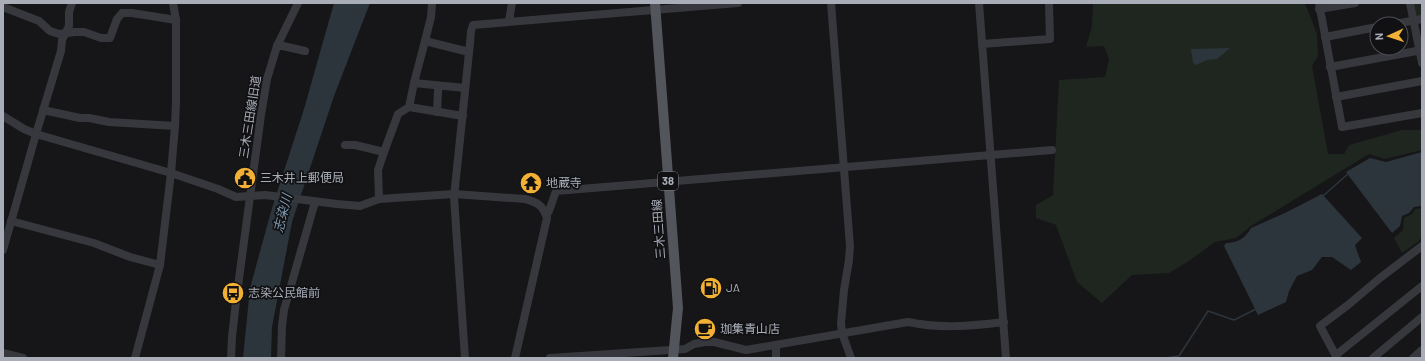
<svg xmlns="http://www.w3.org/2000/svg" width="1425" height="361" viewBox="0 0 1425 361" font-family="Barlow,'Noto Sans JP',sans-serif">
<rect width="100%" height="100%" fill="#161618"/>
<g fill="#1e261f">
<path d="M1093,3H1305L1317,34L1318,56L1312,66L1328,154H1344L1349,145L1402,130H1422V150L1385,159L1369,154L1251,226L1236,238L1215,242L1189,261L1169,273L1132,275L1102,303L1077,282L1056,225L1036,218V205L1053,195L1059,80L1105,77L1109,59L1104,46L1086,47L1092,26Z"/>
<path d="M1414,3H1422V16L1417,17Z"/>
<path d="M1422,208V236L1419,241L1402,253L1394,238L1403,230L1404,218L1412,214L1415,209Z"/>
</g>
<g fill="#2c353c">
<path d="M334,3H370L334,96L292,222L272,327L271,358H243L250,288L272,208L304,109Z"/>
<path d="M1230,48L1217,59L1207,60L1196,65L1193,63L1191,49Z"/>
<path d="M1422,152V206L1414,207L1409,213L1402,216L1400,226L1392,233L1346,172L1370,158L1386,162Z"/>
<path d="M1322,194L1362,238L1355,245L1361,262L1351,270L1332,257H1322L1312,270L1297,276L1289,291L1286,302L1258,315L1224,246L1226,243C1237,243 1246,238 1251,228L1285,213Z"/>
</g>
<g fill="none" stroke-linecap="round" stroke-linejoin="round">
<g stroke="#2c353c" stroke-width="1.5">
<path d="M1323,196L1349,173"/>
<path d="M1165,358L1179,356L1208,311L1234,320L1256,309"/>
</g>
<g stroke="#37383d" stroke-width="8">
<path d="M432,3L431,17L425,41L469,52"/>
<path d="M831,3L850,246L849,260L844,290L841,323L842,333L851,358"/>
<path d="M979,3L1006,358"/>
<path d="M1319,3L1342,127L1422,113"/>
<path d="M1410,3L1422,63"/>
<path d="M3,7L39,21L50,31L59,34L75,32H84L101,38H110L117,19L122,13H132L176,20"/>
<path d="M1319,9L1355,3"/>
<path d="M509,21L512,3"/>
<path d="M1395,24L1422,19"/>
<path d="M1325,37L1377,27"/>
<path d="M982,44L1050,39L1049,3"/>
<path d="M277,46H283L305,51"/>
<path d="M1330,67L1422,50"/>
<path d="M414,83L465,88"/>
<path d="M1336,97L1422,81"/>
<path d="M409,107L414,83L425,41"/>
<path d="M43,110L80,118H89L109,122L175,126"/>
<path d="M437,112L438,90L440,86"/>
<path d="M3,116L24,129L36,134L171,173L218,189L236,197L265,195L337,204L360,206L379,199L454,194L525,199C537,202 543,205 547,218L515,358"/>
<path d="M345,145H355L384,152"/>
<path d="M379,199L378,170L384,152L398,114L409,107L463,116"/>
<path d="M546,215L549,211L556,191L1052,150"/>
<path d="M11,221L94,243L130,257L160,265"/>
<path d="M3,250L36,134L61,51L62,40L69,26V12L72,3"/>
<path d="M776,345V358"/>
<path d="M3,353L23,358"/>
<path d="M1336,355L1422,286"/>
<path d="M135,358L160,265L171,173L175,126L176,102V20L173,3"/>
<path d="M231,358L232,337L236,301L261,115L267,79L277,46L298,3"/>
<path d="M281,358L282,326L284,310L315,202"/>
<path d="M465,358L454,197L470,43L471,31L473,25L738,3"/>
<path d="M550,358L685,349L694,344L705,342H714L746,350L908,322C940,329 971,326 1004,322"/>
<path d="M1337,358L1320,326L1348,305L1380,278L1422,246"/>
<path d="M1373,358L1422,317"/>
<path d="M1413,358L1422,350"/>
</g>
<path stroke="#53555c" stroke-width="10" d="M655,3L678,308L673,358"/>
</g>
<defs>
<g id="civic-disc" transform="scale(1.15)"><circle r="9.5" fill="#f2b134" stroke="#111113"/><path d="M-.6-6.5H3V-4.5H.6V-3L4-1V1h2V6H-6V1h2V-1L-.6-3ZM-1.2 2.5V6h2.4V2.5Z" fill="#111"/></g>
<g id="temple-disc" transform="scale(1.15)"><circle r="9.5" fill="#f2b134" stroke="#111113"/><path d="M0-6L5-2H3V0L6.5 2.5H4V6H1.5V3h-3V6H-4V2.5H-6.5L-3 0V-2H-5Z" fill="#111"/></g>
<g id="fuel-disc" transform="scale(1.15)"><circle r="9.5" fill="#f2b134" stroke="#111113"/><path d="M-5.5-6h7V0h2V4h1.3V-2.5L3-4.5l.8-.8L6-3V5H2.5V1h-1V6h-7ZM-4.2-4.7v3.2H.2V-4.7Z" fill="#111"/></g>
<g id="bus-disc" transform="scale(1.15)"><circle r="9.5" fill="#f2b134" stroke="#111113"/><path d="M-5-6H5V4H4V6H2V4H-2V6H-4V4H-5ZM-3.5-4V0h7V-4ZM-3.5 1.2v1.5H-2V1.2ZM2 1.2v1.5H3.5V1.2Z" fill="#111"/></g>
<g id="cafe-disc" transform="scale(1.15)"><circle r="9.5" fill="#f2b134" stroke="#111113"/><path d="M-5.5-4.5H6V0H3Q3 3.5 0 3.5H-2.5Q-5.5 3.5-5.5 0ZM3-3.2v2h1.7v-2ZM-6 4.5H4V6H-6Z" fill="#111"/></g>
</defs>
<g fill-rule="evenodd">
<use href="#civic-disc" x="245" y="178"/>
<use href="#temple-disc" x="531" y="183"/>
<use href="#fuel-disc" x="711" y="288"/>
<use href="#bus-disc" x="233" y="293"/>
<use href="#cafe-disc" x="705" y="329"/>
</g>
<g text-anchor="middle" stroke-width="3.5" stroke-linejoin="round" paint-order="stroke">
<rect fill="#111113" stroke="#7b7e86" stroke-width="1" x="658" y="172" width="20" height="18" rx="3"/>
<g font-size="11" font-weight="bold" fill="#a8adb8">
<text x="668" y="185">38</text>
</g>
<g font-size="12" fill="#a8adb8" stroke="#111113">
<text transform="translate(250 117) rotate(-81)" y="4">三木三田線旧道</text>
<text transform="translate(659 229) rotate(-94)" y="4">三木三田線</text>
</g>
<g font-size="12" fill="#a8adb8" stroke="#111113" text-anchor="start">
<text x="260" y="182">三木井上郵便局</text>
<text x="546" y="187">地蔵寺</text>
<text x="726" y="292">JA</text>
<text x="248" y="297">志染公民館前</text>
<text x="720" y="333">珈集青山店</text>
</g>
<g font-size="13" font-style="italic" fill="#7f9bb3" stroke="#111113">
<text transform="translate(282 213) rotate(-76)" y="5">志染川</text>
</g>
</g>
<rect width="1425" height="361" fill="none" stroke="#a8adb8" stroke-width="8"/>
<g transform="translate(1389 36) rotate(267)"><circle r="19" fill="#111113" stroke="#4d4f55"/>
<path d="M0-3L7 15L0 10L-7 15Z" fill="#f2b134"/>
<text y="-6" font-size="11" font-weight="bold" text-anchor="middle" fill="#a8adb8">N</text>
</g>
</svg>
